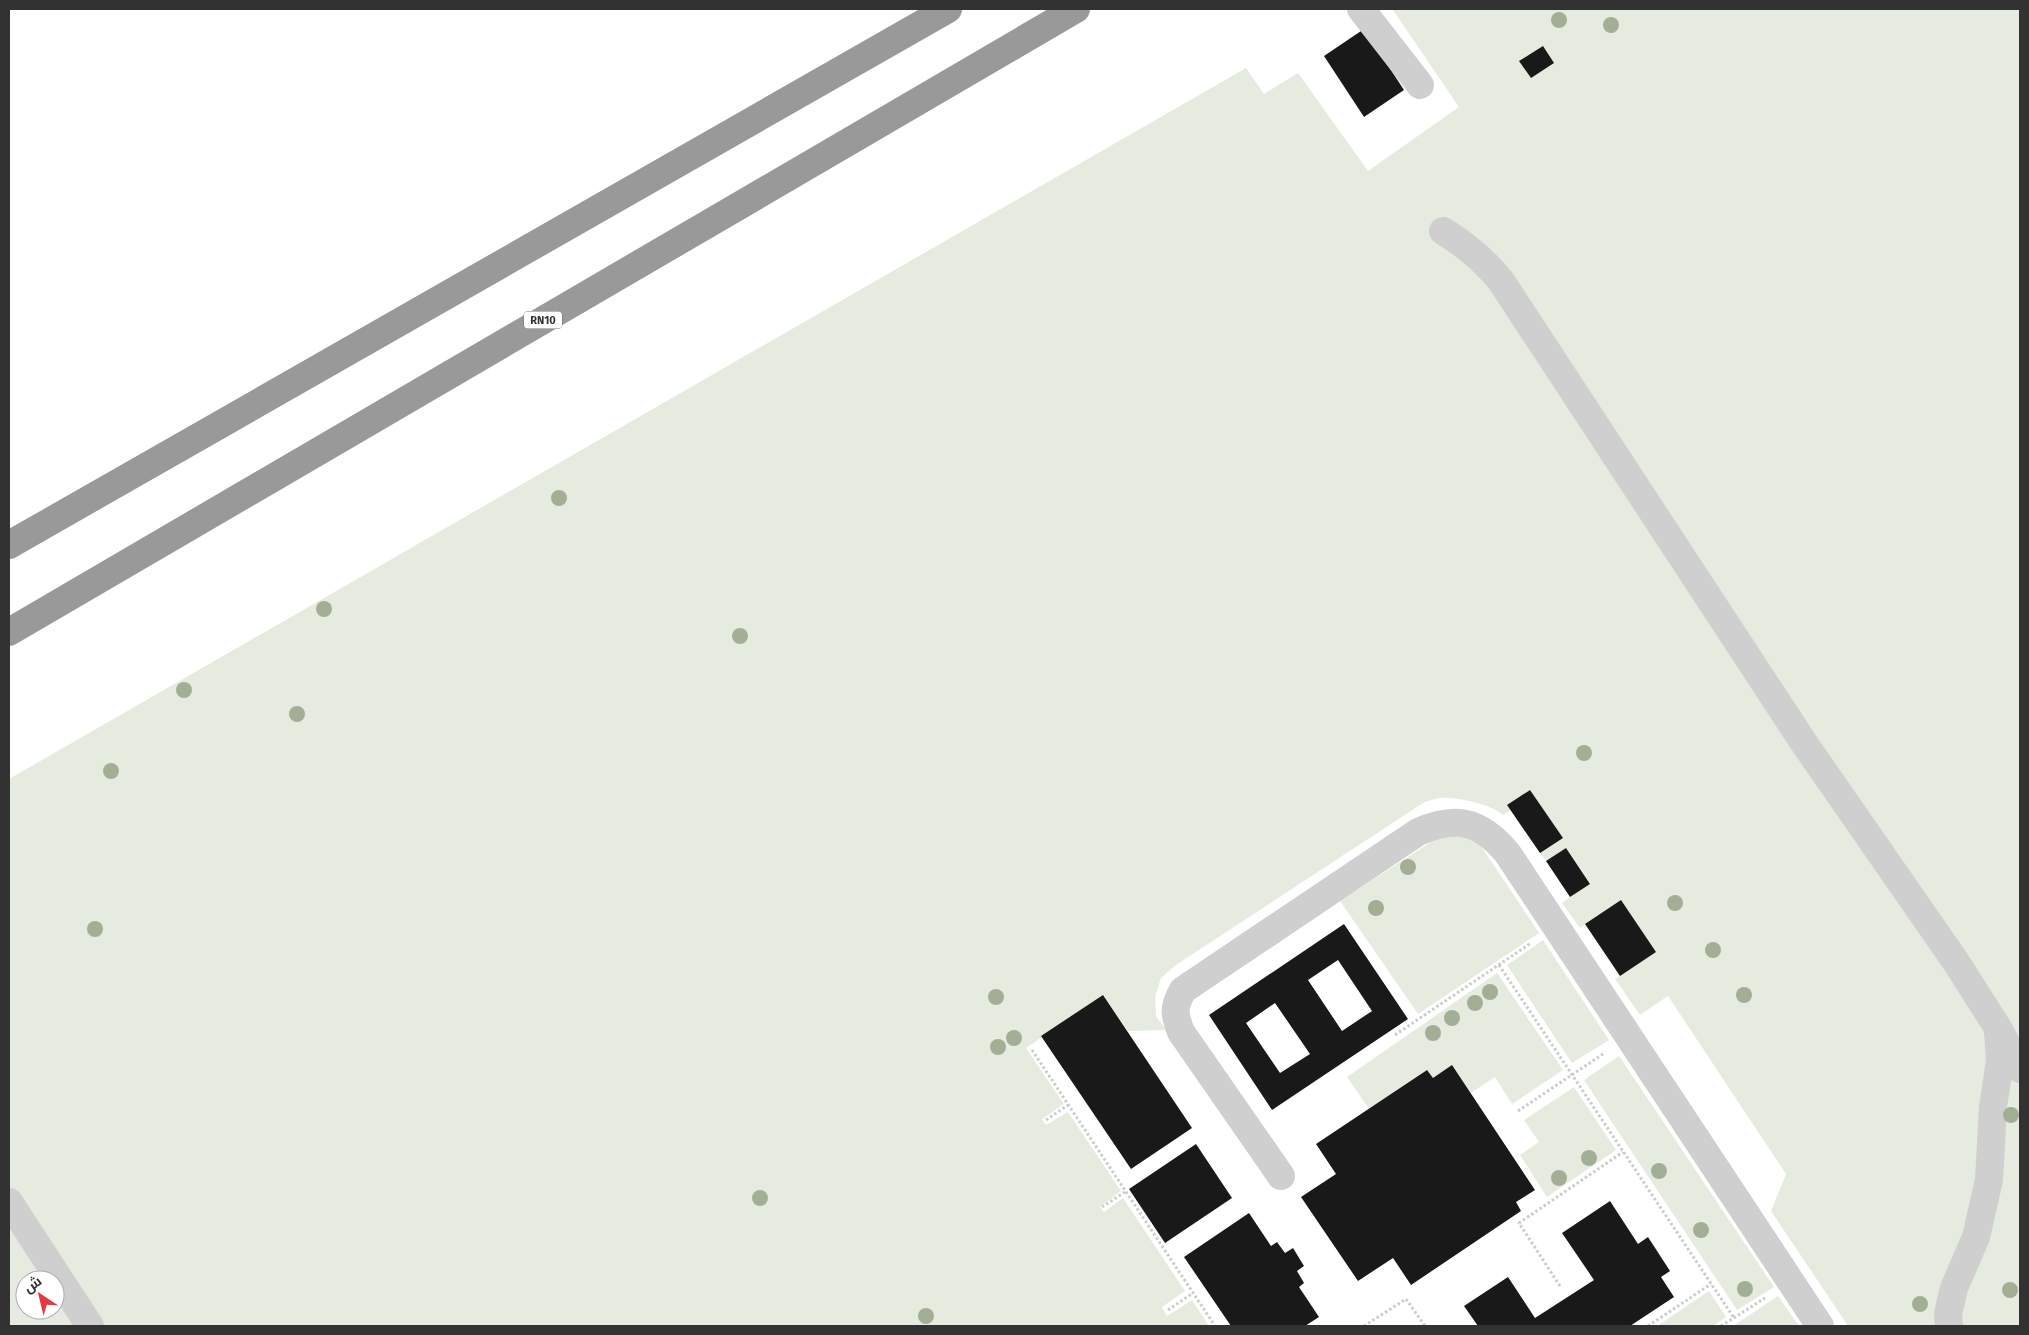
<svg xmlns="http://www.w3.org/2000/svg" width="2029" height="1335" viewBox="0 0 2029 1335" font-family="'Fira Sans',Cairo,sans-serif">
<rect width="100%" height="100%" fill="#fff"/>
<g fill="#e5ebde" fill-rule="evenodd">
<path d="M1395,9H2020V1326H1848L1771,1211L1786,1174L1668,996L1640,1015L1615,979L1656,952L1621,900L1580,928L1562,903L1590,883L1566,848L1546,861L1540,853L1562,838L1530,790L1508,805L1511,810L1503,815C1492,804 1454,796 1438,798C1433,799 1428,801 1423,803L1176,965L1161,978L1155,997L1156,1016L1166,1030L1128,1031L1103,995L1026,1048L1064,1104L1042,1119L1046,1125L1068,1112L1121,1191L1100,1207L1104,1212L1123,1198L1185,1291L1162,1307L1167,1316L1192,1300L1209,1326H9V779L1246,68L1264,94L1298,73L1368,171L1459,107L1393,10ZM25,1280H55V1310H25Z"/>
<path d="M1464,835L1481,846L1539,933L1418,1014L1340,901L1434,840L1446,836Z"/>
<path d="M1543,940L1609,1040L1572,1063L1507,965Z"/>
<path d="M1497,973L1563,1070L1512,1104L1495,1077L1471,1093L1452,1066L1433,1078L1426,1070L1369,1109L1347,1077Z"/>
<path d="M1619,1056L1774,1287L1737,1310L1584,1080Z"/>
<path d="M1574,1087L1616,1150L1547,1197L1520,1155L1539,1142L1524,1120Z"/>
<path d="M1709,1291L1726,1317L1713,1326H1657Z"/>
<path d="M1778,1296L1799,1326H1733Z"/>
</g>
<g fill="#191919" fill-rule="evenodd">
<path d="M1364,29L1404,90L1364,117L1324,56Z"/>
<path d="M1543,46L1554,63L1531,78L1519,61Z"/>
<path d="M1530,790L1563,838L1540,853L1507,805Z"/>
<path d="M1566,848L1590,884L1570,897L1546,861Z"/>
<path d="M1621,900L1656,952L1620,976L1585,924Z"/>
<path d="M1344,924L1408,1019L1272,1110L1209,1015ZM1338,960L1372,1011L1342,1031L1308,980ZM1275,1003L1310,1054L1280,1073L1246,1023Z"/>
<path d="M1103,995L1192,1128L1131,1169L1041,1036Z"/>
<path d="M1452,1065L1535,1190L1516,1202L1521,1211L1411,1285L1393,1258L1358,1281L1301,1197L1336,1174L1316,1144L1427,1070L1433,1078Z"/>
<path d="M1196,1144L1232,1198L1165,1243L1129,1189Z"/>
<path d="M1610,1201L1638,1244L1648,1237L1670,1271L1661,1277L1674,1297L1630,1326H1478L1464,1306L1508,1277L1535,1318L1594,1280L1562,1233Z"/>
<path d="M1249,1213L1271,1246L1277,1242L1285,1253L1293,1248L1304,1266L1297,1271L1304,1283L1299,1287L1319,1317L1305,1326H1231L1184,1257Z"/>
</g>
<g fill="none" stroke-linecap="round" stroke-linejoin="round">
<g stroke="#ccc" stroke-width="3" stroke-dasharray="2.5 2.5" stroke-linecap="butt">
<path d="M1499,965L1734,1318"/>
<path d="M1395,1035L1531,943"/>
<path d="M1032,1050L1215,1326"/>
<path d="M1518,1111L1603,1054"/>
<path d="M1046,1120L1068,1105"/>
<path d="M1102,1207L1125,1192"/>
<path d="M1560,1286L1519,1223L1623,1152"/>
<path d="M1168,1310L1193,1293"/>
<path d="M1364,1326L1406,1299L1425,1326"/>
<path d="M1648,1326L1711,1284"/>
<path d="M1721,1326L1765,1298"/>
</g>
<g stroke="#cfcfcf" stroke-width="28">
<path d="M1361,9L1420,85"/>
<path d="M1443,231C1466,245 1484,260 1501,281L1804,743L1956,962L1998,1028L2020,1069"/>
<path d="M1281,1176L1181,1032C1174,1014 1173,1007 1183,990L1418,832C1457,815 1481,821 1508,854L1820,1326"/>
<path d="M9,1202L90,1326"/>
<path d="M1949,1326L1948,1314L1954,1288L1976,1237L1989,1180L1993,1107L2000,1061L1998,1030"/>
</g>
<g stroke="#999" stroke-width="28">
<path d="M9,545L948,9"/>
<path d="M9,632L1076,9"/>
</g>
</g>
<g fill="#a2af95">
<circle cx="1559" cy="20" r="8"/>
<circle cx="1611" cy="25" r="8"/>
<circle cx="559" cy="498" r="8"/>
<circle cx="324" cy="609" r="8"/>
<circle cx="740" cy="636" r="8"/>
<circle cx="184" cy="690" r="8"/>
<circle cx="297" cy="714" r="8"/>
<circle cx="1584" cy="753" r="8"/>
<circle cx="111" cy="771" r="8"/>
<circle cx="1408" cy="867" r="8"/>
<circle cx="1675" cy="903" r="8"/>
<circle cx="1376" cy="908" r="8"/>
<circle cx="95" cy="929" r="8"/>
<circle cx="1713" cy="950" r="8"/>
<circle cx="1490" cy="992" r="8"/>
<circle cx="1744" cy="995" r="8"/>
<circle cx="996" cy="997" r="8"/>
<circle cx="1475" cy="1003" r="8"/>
<circle cx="1452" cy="1018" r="8"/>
<circle cx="1433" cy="1033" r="8"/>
<circle cx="1014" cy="1038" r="8"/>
<circle cx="998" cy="1047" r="8"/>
<circle cx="2011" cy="1115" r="8"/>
<circle cx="1589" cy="1158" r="8"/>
<circle cx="1659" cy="1171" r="8"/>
<circle cx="1559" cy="1178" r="8"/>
<circle cx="760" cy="1198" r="8"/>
<circle cx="1701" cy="1230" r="8"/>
<circle cx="1745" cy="1289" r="8"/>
<circle cx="2010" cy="1290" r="8"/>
<circle cx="1920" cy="1304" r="8"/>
<circle cx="926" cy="1316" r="8"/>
</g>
<g text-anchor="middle" stroke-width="5" stroke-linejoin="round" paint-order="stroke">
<rect fill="#fff" stroke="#707070" stroke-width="1" x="524" y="311.5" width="38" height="17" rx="4"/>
<g font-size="11" font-weight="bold" fill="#323232">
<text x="543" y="324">RN10</text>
</g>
</g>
<rect width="2029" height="1335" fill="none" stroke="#323232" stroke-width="20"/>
<g transform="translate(40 1295) rotate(325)"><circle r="24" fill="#ffffff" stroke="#adadad"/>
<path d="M0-4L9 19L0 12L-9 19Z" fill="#e43945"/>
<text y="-8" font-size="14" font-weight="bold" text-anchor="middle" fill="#323232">ش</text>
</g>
</svg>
